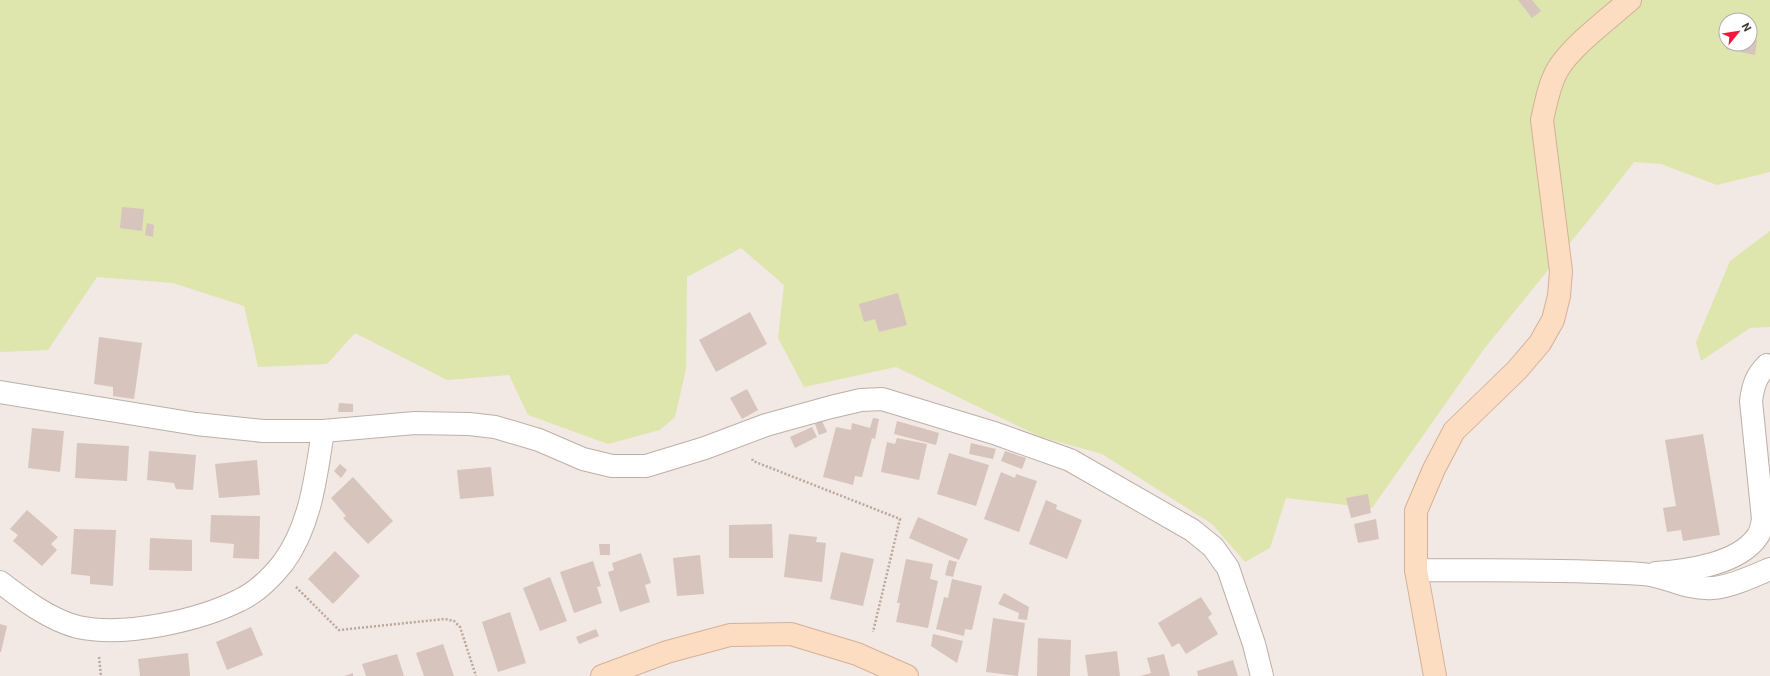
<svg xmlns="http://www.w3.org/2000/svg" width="1770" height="676" viewBox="0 0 1770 676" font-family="Roboto,sans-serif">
<rect width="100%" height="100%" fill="#f2e9e4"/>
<g fill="#dee5ad" fill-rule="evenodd">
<path d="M0,0H1770V172L1717,185L1661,164L1634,162L1600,206L1484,349L1372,508L1286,498L1270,548L1245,562L1212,524L1102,454L1041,437L896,367L804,387L778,338L784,285L741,248L687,277L686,369L675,417L660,430L608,444L528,415L509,375L447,380L355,333L327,364L258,367L244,306L173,283L97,277L48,350L0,352ZM1726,20H1750V44H1726Z"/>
<path d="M1770,231V327L1750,328L1701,361L1696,342L1730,261Z"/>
</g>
<g fill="#d6c4bd">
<path d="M1518,0H1532L1541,11L1532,18Z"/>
<path d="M1750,39L1757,40L1755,55L1726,49L1727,44H1750Z"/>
<path d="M122,207L144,209L142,231L120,228Z"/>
<path d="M147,223L154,225L153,237L145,235Z"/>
<path d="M898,293L907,325L879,332L875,319L864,322L859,304Z"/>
<path d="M750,312L767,344L716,372L699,340Z"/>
<path d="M99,337L142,343L134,399L113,396V387L94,384Z"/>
<path d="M747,389L758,410L742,419L730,398Z"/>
<path d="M339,403L353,404V412H338Z"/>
<path d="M873,418L879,419L875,439L872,438L862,477L855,476L853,485L823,477L836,427L851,430L852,423L870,428Z"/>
<path d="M822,421L827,432L819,435L815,424Z"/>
<path d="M897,421L939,433L936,445L894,434Z"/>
<path d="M812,427L817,437L795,448L790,437Z"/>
<path d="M32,428L64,431L60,472L28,468Z"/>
<path d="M1703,434L1720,535L1683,541L1681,530L1667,532L1663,508L1676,506L1665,440Z"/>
<path d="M897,438L927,444L919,480L881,472L887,442L895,444Z"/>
<path d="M77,443L129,446L127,481L75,478Z"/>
<path d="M971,443L996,449L993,459L969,454Z"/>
<path d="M149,451L196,455L193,490L176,489L174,483L147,480Z"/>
<path d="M1005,451L1026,458L1022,469L1001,461Z"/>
<path d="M949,453L989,465L976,506L937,494Z"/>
<path d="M257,460L260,495L219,498L215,464Z"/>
<path d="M340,464L347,470L341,478L334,471Z"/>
<path d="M491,467L494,496L460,499L457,470Z"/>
<path d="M1001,472L1015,478L1016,474L1037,481L1019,532L984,519Z"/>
<path d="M353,477L393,521L368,544L343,518L346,516L331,498Z"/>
<path d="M1368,494L1371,513L1351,518L1346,498Z"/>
<path d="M1046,500L1057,505L1056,509L1082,520L1067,559L1029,544Z"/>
<path d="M27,510L58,537L51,544L57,550L42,566L13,541L18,535L10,529Z"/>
<path d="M211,515L260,516L259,559L233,558L234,544L210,542Z"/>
<path d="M918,517L968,539L959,560L909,538Z"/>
<path d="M1376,519L1379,539L1358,543L1354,524Z"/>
<path d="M772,524L773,558H729V525Z"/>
<path d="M74,529L116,530L113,586L90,584V576L71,574Z"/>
<path d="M789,534L817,537L816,542L826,543L822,582L784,577Z"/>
<path d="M150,538L192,540V571L149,570Z"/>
<path d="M599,544H610V555H600Z"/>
<path d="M335,551L360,576L333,604L308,579Z"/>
<path d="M841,552L874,559L863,606L830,599Z"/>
<path d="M641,553L651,583L645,585L650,602L620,612L608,572L614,570L612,563Z"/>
<path d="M700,555L704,594L677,596L673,558Z"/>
<path d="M906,559L933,564L930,579L938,581L928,628L896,622L900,603H897Z"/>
<path d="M949,560L957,562L953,577L945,575Z"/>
<path d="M593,561L601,586L597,587L602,603L574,613L560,572Z"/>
<path d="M550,577L567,621L540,631L523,588Z"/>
<path d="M952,579L982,586L972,630L965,629L964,636L936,629L944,597L948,598Z"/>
<path d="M1004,593L1029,607L1027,620L1018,619L1019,613L998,604Z"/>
<path d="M1201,597L1212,614L1208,617L1218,634L1186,654L1179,643L1172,647L1158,623Z"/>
<path d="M510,612L526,663L498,672L482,622Z"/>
<path d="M993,618L1025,623L1018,676L986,672Z"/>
<path d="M0,624L7,626L1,652H0Z"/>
<path d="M251,627L263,655L227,670L216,642Z"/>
<path d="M596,629L599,636L579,644L576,637Z"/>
<path d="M933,634L963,641L957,663L931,646Z"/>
<path d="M1038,638L1071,640L1070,676H1037Z"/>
<path d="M443,644L454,676H424L416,653Z"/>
<path d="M1117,651L1120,676H1088L1085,655Z"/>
<path d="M188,653L190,676H140L138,659Z"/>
<path d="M397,654L404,676H366L362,664Z"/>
<path d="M1164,654L1170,676H1140L1151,673L1147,658Z"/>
<path d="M1233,660L1238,676H1198L1197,671Z"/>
<path d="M353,673V676H344Z"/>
</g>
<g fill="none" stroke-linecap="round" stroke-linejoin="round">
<g stroke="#bdafa7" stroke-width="24">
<g id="street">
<path d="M0,392L196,424L263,431H323L415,423L469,424L495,427L539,440L583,459L612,466H646L705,448L766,425L831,407L861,400L882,399L994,433L1070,460L1192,530L1213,547L1228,568L1254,644L1262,676"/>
<path d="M1416,570C1492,571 1567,569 1642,574C1666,575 1685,590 1713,588C1730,587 1754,576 1770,569"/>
<path d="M1656,573C1687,571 1738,564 1757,537C1761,532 1762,525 1763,519L1751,401C1753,386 1756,376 1767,365"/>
<path d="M0,582C22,599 50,620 78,627C124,637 198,621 240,600C257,592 271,578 283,563C311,525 316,476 323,431"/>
</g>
</g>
<g stroke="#d4b097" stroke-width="24">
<g id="secondary">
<path d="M602,676L667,652L730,635L791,634L857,654L907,676"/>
<path d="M1435,676L1416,570V511L1434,469L1454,431L1517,370L1540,343L1553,320L1559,296L1561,271L1542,120C1546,103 1549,84 1558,69C1572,46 1608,19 1630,0"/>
</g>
</g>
<g stroke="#bea599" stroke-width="2.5" stroke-dasharray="2 2" stroke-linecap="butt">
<path d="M752,459L753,461L900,519L873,632"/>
<path d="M296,587L339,630L445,619L454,621L460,627L476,676"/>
<path d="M99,657L101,676"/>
</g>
<use href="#street" stroke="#fff" stroke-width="22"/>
<use href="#secondary" stroke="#fdddc2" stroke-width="22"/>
</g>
<g transform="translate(1738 32) rotate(60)"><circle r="19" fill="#ffffff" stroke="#b4b0ae"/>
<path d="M0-3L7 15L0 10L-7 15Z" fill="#f5183c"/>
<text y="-6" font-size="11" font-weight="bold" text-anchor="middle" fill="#433934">N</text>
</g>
</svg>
